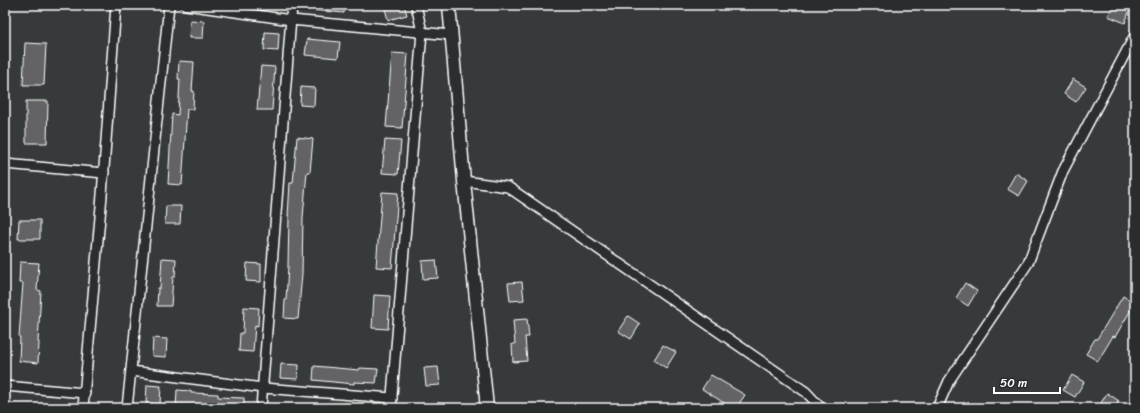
<svg xmlns="http://www.w3.org/2000/svg" width="1140" height="413" viewBox="0 0 1140 413" font-family="Sriracha,sans-serif">
<rect width="100%" height="100%" fill="#373a3b"/>
<filter id="ink" filterUnits="userSpaceOnUse"><feTurbulence type="fractalNoise" baseFrequency=".025" numOctaves="2"/><feDisplacementMap in="SourceGraphic" scale="8" xChannelSelector="R" yChannelSelector="G"/><feConvolveMatrix kernelMatrix="1 2 1 2 8 2 1 2 1" color-interpolation-filters="sRGB"/></filter>
<g filter="url(#ink)">
<g fill="#636465" stroke="#fff">
<path d="M312,5H345L344,13L312,10Z"/>
<path d="M384,5H404L407,15L388,20Z"/>
<path d="M1113,5H1119L1130,9L1125,23L1108,16Z"/>
<path d="M190,20L204,21L203,38H189Z"/>
<path d="M265,32L279,33L278,51L264,50Z"/>
<path d="M307,39L340,42L338,58L305,55Z"/>
<path d="M25,43L46,44L44,85H23Z"/>
<path d="M392,53L408,54L402,128L386,127Z"/>
<path d="M179,61L194,62L192,91H194L193,109H187L182,185L168,184L172,114L178,115L180,79H178Z"/>
<path d="M261,66L275,67L272,110H257Z"/>
<path d="M1073,79L1086,87L1076,102L1064,94Z"/>
<path d="M301,87L315,88L314,106L300,105Z"/>
<path d="M26,101H48L47,143H26Z"/>
<path d="M297,137L313,139L310,172H307L303,217L302,274L298,319L284,318L285,300H286L288,266L289,216H288L290,183H293Z"/>
<path d="M385,140L401,141L398,174L382,173Z"/>
<path d="M1016,173L1028,181L1019,196L1007,189Z"/>
<path d="M382,192L398,193L392,268L376,267Z"/>
<path d="M166,206H181L180,224H165Z"/>
<path d="M19,220H40V239H18Z"/>
<path d="M162,258L176,259L175,277H173L171,306H157L158,288H160Z"/>
<path d="M436,260L438,278L423,279L422,261Z"/>
<path d="M20,262L39,263L37,290L41,291L38,342H39L38,363L19,361L20,337H19L23,283H19Z"/>
<path d="M247,263L261,264V282L246,281Z"/>
<path d="M522,282L524,300L510,301L508,283Z"/>
<path d="M965,283L977,291L968,306L956,298Z"/>
<path d="M374,295L390,296L388,329L372,328Z"/>
<path d="M1123,296L1135,303L1115,337L1113,336L1098,361L1086,354L1095,339H1097Z"/>
<path d="M244,307L259,308L258,326L255,325L253,352L239,351L240,333H243Z"/>
<path d="M628,316L640,324L631,339L618,331Z"/>
<path d="M527,319L529,337H525L527,361L513,362L512,344H515L513,320Z"/>
<path d="M153,338L167,339L166,357L152,356Z"/>
<path d="M663,345L676,352L666,368L654,360Z"/>
<path d="M281,364L299,365L298,379L280,378Z"/>
<path d="M314,366L359,370L360,368L378,369L376,383L354,382V384L313,380Z"/>
<path d="M438,367L440,385L426,386L424,368Z"/>
<path d="M711,375L745,395L736,408H732L702,389Z"/>
<path d="M1072,375L1084,382L1075,397L1063,390Z"/>
<path d="M147,385L161,386L160,404L146,403Z"/>
<path d="M177,390L191,391V393L218,394V397L244,398V408H176Z"/>
<path d="M1107,393L1119,401L1115,408H1098Z"/>
</g>
<g fill="none" stroke-linecap="round" stroke-linejoin="round">
<g stroke="#fff" stroke-width="12">
<g id="minor">
<path d="M186,5L291,20L451,35"/>
<path d="M5,164L104,173"/>
<path d="M464,181L508,187L806,392L821,408"/>
<path d="M131,371L263,388L392,398"/>
<path d="M5,386L85,393"/>
<path d="M83,408L102,195L116,5"/>
<path d="M127,408L169,5"/>
<path d="M261,408L292,5"/>
<path d="M391,408L422,32L416,5"/>
<path d="M937,408L949,381L1028,263L1063,171L1135,35"/>
</g>
</g>
<g stroke="#fff" stroke-width="15">
<path id="secondary" d="M449,5L464,181L487,408"/>
</g>
<use href="#minor" stroke="#2a2d2e" stroke-width="9"/>
<use href="#secondary" stroke="#2a2d2e" stroke-width="12"/>
</g>
</g>
<rect width="1140" height="413" fill="none" stroke="#2a2d2e" stroke-width="20"/>
<rect x="10" y="10" width="1120" height="393" fill="none" stroke="#fff" stroke-width="1.5" filter="url(#ink)"/>
<path d="M994 387v6h66v-6" fill="none" stroke="#ffffff" stroke-width="2"/>
<text x="1000" y="387" font-size="12" fill="#ffffff" stroke="#2a2d2e" stroke-width="3" paint-order="stroke">50 m</text>
</svg>
